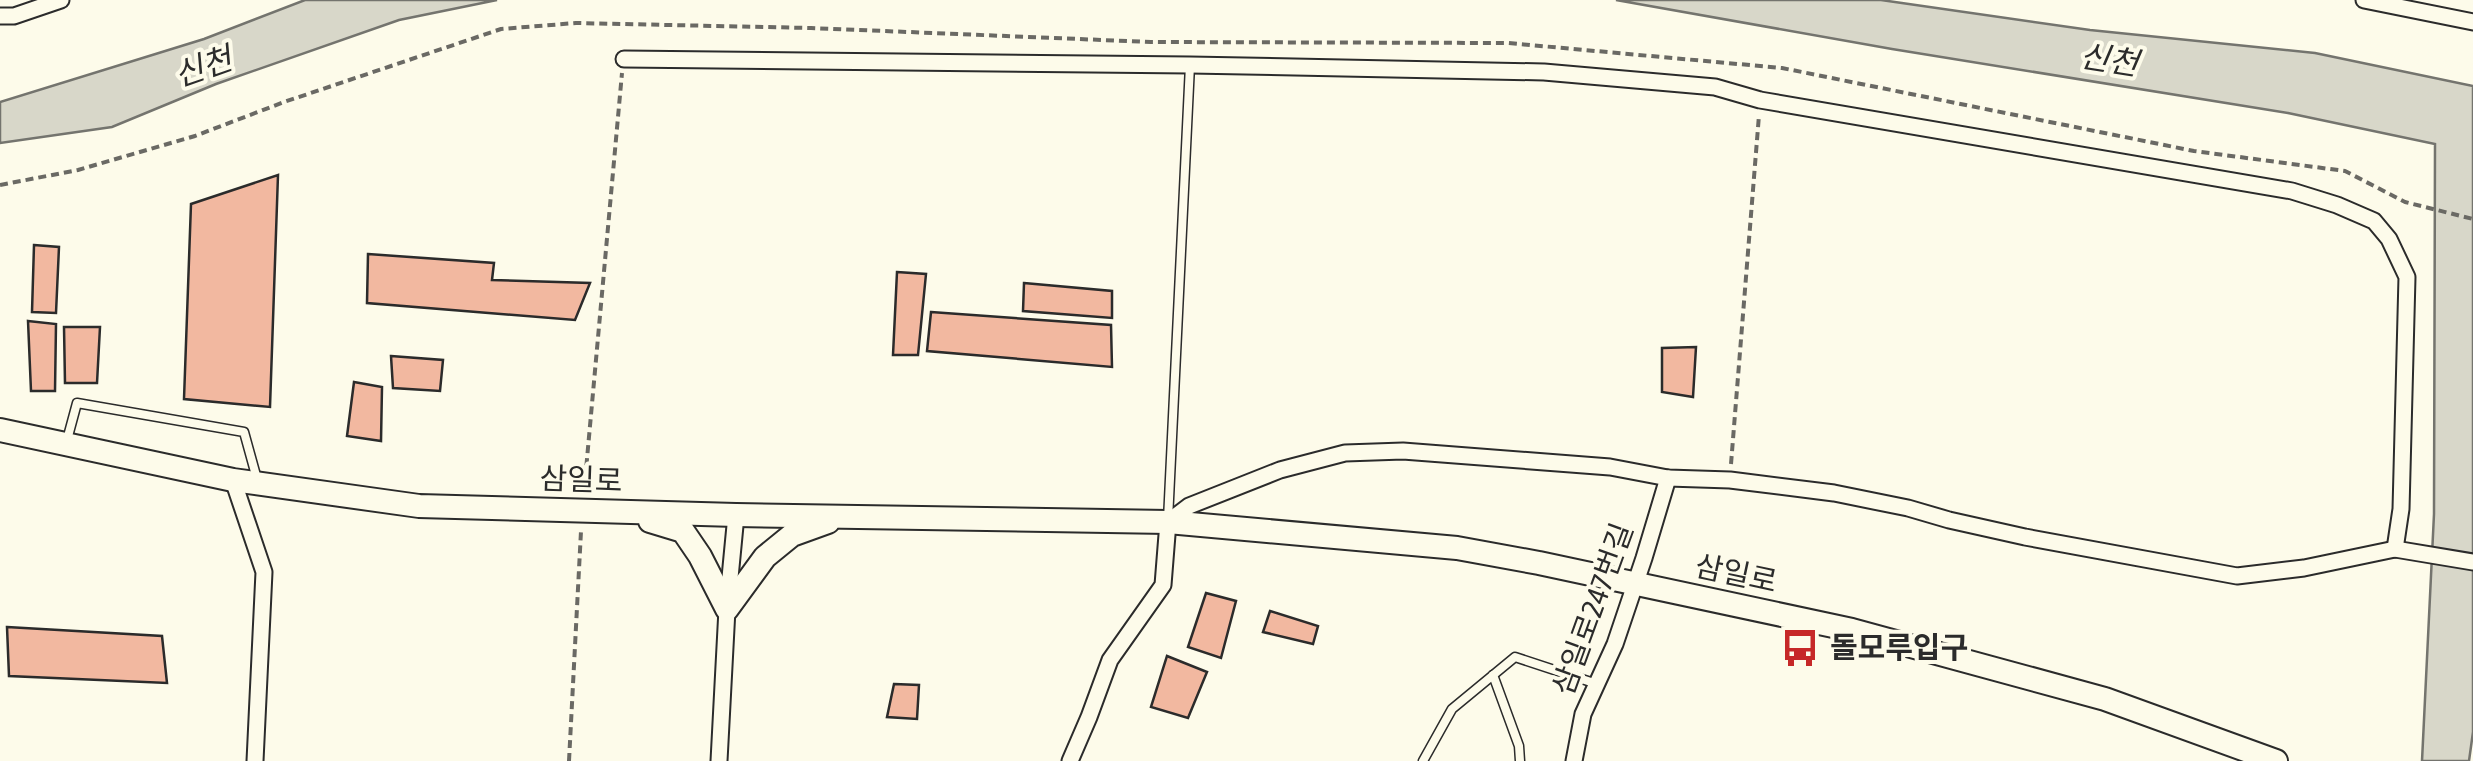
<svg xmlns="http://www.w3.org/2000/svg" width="2473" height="761" viewBox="0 0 2473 761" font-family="'Asap Condensed','Noto Sans KR',sans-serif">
<rect width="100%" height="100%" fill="#fdfbea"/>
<g fill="#d8d7c9" stroke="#74746e" stroke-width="2.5">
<path d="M305,0H497L399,20L216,84L112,127L0,143V102L204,39Z"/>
<path d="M1616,0H1881L2090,30L2315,53L2473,86V732L2469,761H2422L2434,514L2435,144L2288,113L1892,49Z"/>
</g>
<g fill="#f2b8a0" stroke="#2b2b2b" stroke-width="2.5">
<path d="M278,175L270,407L184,399L191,204Z"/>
<path d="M34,245L59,247L56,313L32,312Z"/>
<path d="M368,254L494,263L492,280L590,283L575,320L367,303Z"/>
<path d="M897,272L926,274L918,355H893Z"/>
<path d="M1024,283L1112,291V318L1023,311Z"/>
<path d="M931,312L1111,325L1112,367L927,351Z"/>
<path d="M28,321L56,324L55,391H31Z"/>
<path d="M64,327H100L97,383H65Z"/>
<path d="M1696,347L1693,397L1662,392V348Z"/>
<path d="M391,356L443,360L440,391L393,388Z"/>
<path d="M354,382L382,387L381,441L347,436Z"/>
<path d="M1206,593L1236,601L1221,658L1188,647Z"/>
<path d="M1270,611L1318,626L1313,644L1263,632Z"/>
<path d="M7,627L162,636L167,683L9,676Z"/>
<path d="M1167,656L1207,672L1188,718L1151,707Z"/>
<path d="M894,684L919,685L917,719L887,717Z"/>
</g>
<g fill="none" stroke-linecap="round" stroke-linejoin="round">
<g stroke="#2b2b2b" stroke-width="11">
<g id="lane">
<path d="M67,440L77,403L244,432L257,479"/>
<path d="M1168,520L1190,65"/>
<path d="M1493,675L1519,746L1520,761"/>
<path d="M1423,761L1452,709L1515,657L1597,684"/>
</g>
</g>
<g stroke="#2b2b2b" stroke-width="19">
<g id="street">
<path d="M2364,0L2473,22"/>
<path d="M0,16H14L61,0"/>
<path d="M624,59L1190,65L1544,72L1715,87L1760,100L2292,191L2337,205L2374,221L2389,239L2407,277L2401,509L2395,549"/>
<path d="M233,480L264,572L255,761"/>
<path d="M719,761L727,609L736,515"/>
<path d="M1070,761L1089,717L1110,660L1163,585L1168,522L1189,506L1280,470L1345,453L1403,451L1610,467L1668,478L1730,480L1834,493L1908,508L1949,520L2025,537L2237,576L2304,568L2395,549L2473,562"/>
<path d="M1574,761L1583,714L1615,644L1644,558L1668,478"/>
</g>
</g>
<g stroke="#2b2b2b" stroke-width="26">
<g id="secondary">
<path d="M0,430L233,480L419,506L736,515L1168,522L1457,548L1539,563L1852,630L2105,699L2276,761"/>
<path d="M650,521L683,531L700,556L727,609L765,557L792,535L828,522"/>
</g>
</g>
<g stroke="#6a6964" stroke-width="4" stroke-dasharray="8 5" stroke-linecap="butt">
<path d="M0,185L78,170L195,136L284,102L501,29L576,23L811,28L1151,42L1508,43L1782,68L2194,151L2345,171L2405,202L2473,219"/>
<path d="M1731,464L1759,115"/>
<path d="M584,492L622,73"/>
<path d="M569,761L581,531"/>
</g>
<use href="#lane" stroke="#fdfbea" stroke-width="8"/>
<use href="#street" stroke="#fdfbea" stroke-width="15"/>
<use href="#secondary" stroke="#fdfbea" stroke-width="22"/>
</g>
<defs>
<g id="bus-bare" transform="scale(3)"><path d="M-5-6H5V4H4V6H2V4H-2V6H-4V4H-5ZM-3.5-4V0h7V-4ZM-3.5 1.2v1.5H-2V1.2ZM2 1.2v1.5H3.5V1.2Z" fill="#c62828" stroke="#fdfbea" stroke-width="2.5" paint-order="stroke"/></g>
</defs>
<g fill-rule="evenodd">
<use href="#bus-bare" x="1800" y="648"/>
</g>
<g text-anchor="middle" stroke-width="8" stroke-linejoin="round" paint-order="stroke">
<g font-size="30" fill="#2b2b2b" stroke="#fdfbea">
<text transform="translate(581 480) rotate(2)" y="10">삼일로</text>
<text transform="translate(1736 574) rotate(12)" y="10">삼일로</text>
<text transform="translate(1593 609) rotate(-70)" y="10">삼일로247번길</text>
</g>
<g font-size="30" font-weight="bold" fill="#2b2b2b" stroke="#fdfbea" text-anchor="start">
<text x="1830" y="658">돌모루입구</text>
</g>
<g font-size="32" font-style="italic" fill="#2b2b2b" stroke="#fdfbea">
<text transform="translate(2109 60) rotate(9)" y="11">신천</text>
<text transform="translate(203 67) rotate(-19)" y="11">신천</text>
</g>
</g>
</svg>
